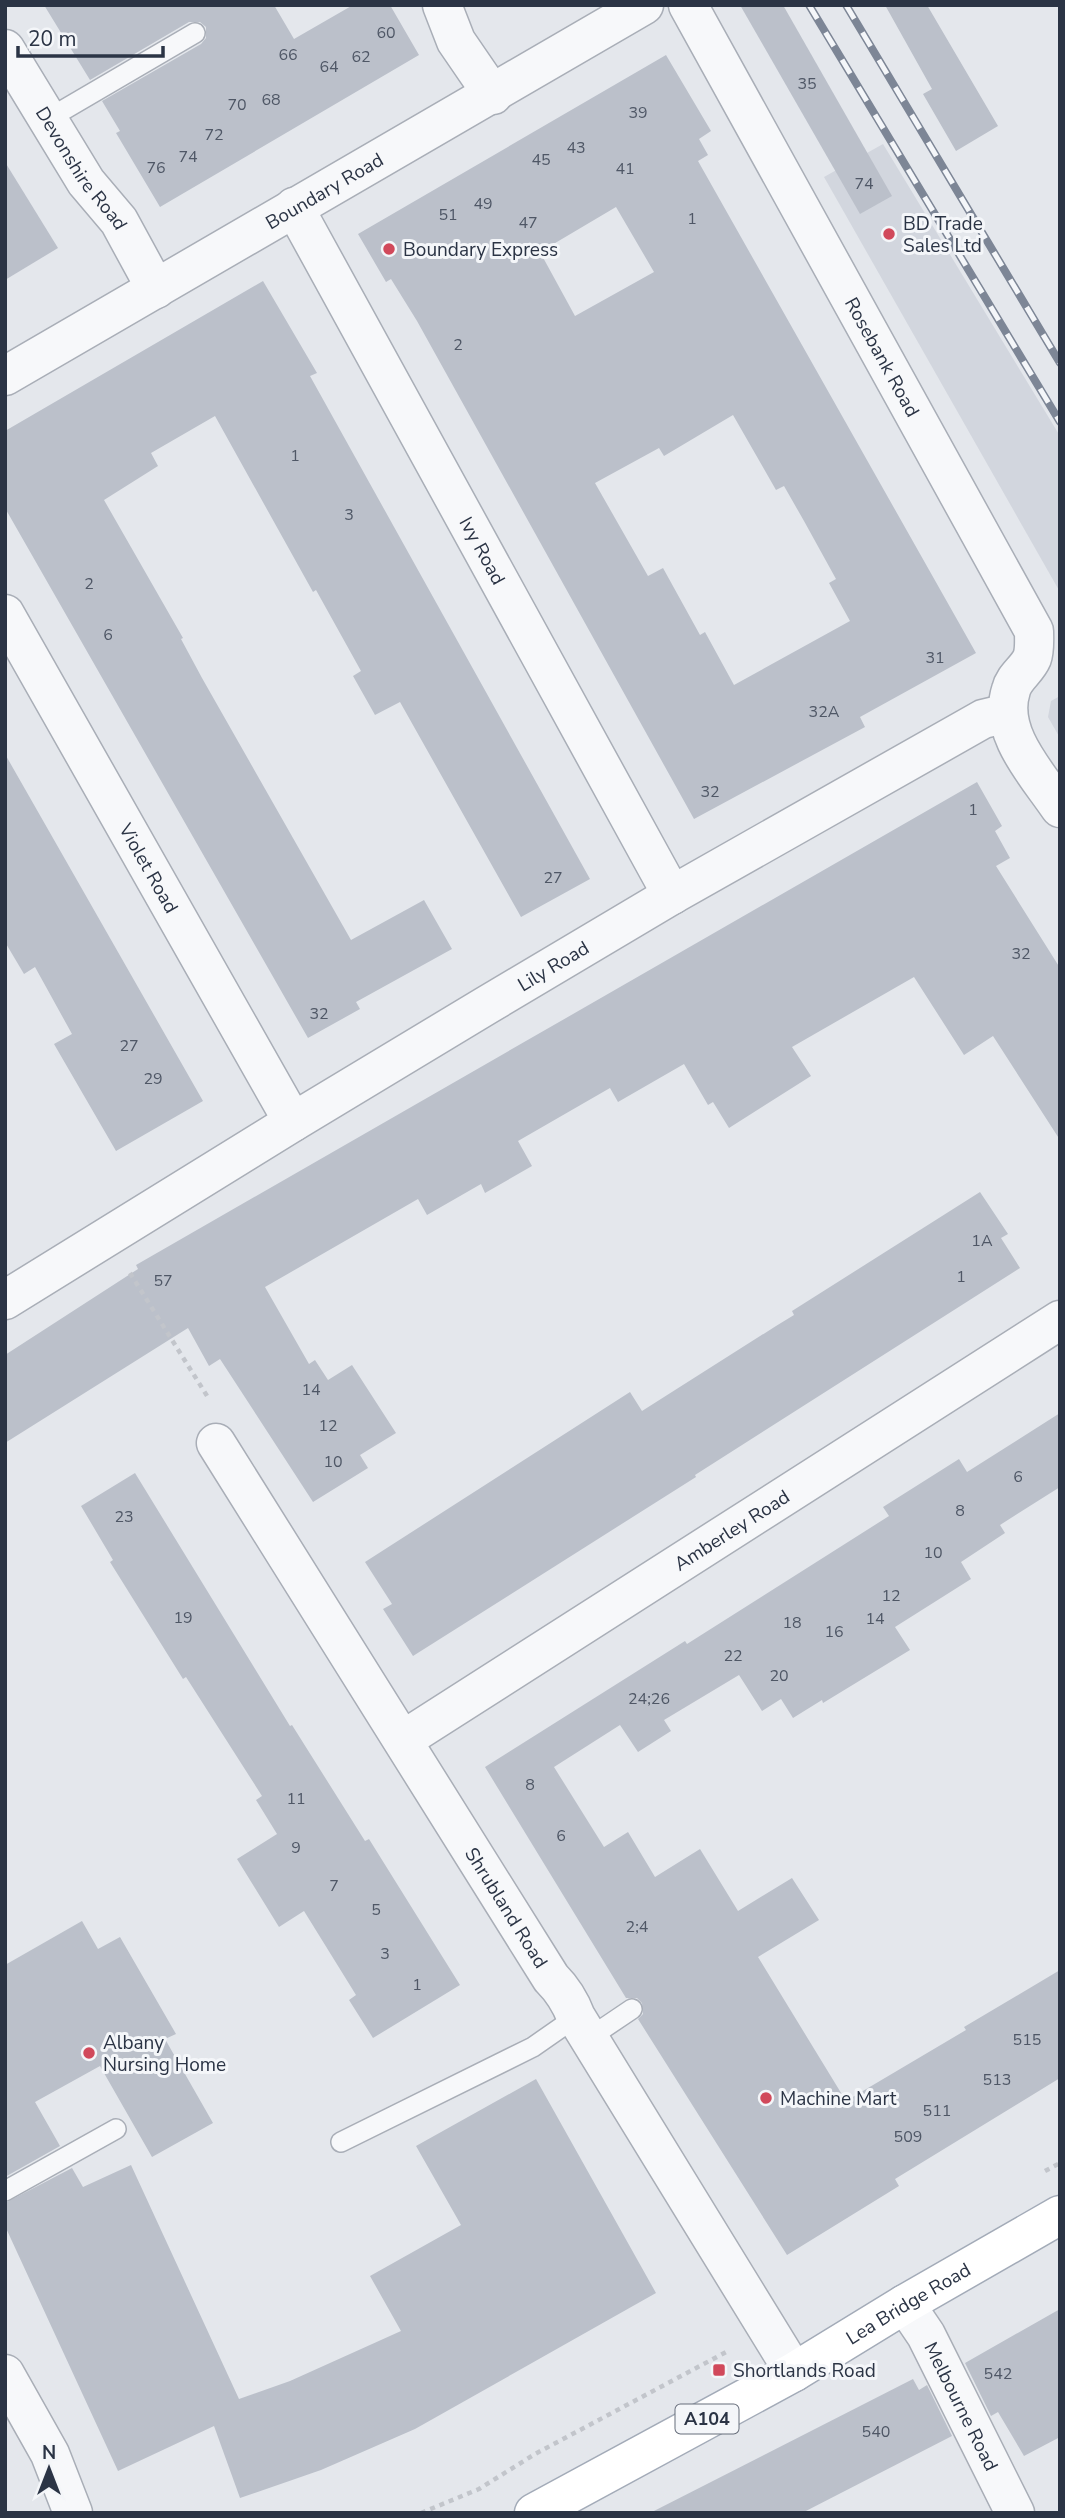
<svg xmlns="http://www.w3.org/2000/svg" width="1065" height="2518" viewBox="0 0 1065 2518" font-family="'Nunito Sans',sans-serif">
<rect width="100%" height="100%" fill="#e4e7ec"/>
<g fill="#d2d6de">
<path d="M883,144L1060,436V592L824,177Z"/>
<path d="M1060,696V738L1048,717L1051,701Z"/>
</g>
<g fill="#bbc0ca" fill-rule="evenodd">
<path d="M44,5H274L294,39L353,5H390L419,55L160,207L116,133L120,131L102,101L201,44L206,38V27L200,22H189L90,80Z"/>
<path d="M740,5H783L892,196L860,214Z"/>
<path d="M885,5H927L998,126L956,151L923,94L932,89Z"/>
<path d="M666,55L711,131L699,139L708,155L698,161L976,653L860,717L865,727L694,819L417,321L391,279L386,282L358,234ZM616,207L654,272L575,316L540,252ZM733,415L776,490L784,486L804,521L836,579L829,583L850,621L734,685L705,632L700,635L663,568L648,576L595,483L659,448L664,456Z"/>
<path d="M5,162L58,248L5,280Z"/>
<path d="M263,281L317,373L310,376L590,879L521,917L400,702L375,715L353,676L361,671L316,590L313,592L215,416L151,453L158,466L104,500L183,638L181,639L202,678L351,940L424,900L452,949L356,1002L360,1009L308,1038L5,508V431Z"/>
<path d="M5,754L203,1101L116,1151L54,1044L72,1034L35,967L24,974L5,942Z"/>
<path d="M977,782L1002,826L995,831L1010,858L996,866L1060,968V1140L993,1036L964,1055L914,977L792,1047L811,1076L729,1128L713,1102L708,1105L684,1064L618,1102L610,1088L518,1141L532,1166L485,1193L481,1184L427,1215L418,1199L265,1287L309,1364L315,1360L328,1380L352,1365L396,1433L360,1455L368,1468L313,1502L220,1359L209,1366L188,1328L5,1443V1355L138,1269L136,1265Z"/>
<path d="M980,1192L1008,1234L1001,1238L1020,1268L695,1475L696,1477L413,1656L383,1609L392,1604L365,1562L630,1392L642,1411L776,1326L794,1315L792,1311Z"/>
<path d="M1060,1413V1487L1000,1525L1005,1533L961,1562L971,1579L895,1627L910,1650L823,1703L822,1700L793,1718L781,1699L762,1711L739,1675L664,1720L671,1731L638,1752L620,1725L554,1767L604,1847L628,1832L655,1877L700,1849L738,1911L792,1878L819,1920L758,1957L846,2101L966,2030L964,2027L1060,1970V2078L895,2179L899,2186L787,2255L638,2019L643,2014L642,2003L637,1998H626L485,1767L685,1641L687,1644L889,1516L883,1507L959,1459L967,1472Z"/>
<path d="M135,1473L290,1726L292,1725L365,1841L369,1839L460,1985L373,2038L349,2000L356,1995L304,1911L279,1927L237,1859L277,1834L256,1800L262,1796L186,1677L183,1679L110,1562L113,1560L81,1506Z"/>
<path d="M82,1921L98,1949L120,1937L176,2034L165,2039L213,2123L152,2157L100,2066L35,2102L60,2146L5,2177V1965Z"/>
<path d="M536,2079L656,2293L415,2429L321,2470L240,2498L214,2426L118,2471L5,2226V2203L72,2168L83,2187L131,2165L239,2399L290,2381L401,2331L370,2276L461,2225L416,2146Z"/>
<path d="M1060,2309V2437L1024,2456L998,2412L991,2416L965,2363Z"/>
<path d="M913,2379L919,2390L927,2385L952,2436L802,2513H650Z"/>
</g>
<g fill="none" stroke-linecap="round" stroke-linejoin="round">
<g stroke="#a9aeb7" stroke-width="22">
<g id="service">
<path d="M48,119L195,33"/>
<path d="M589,2038L632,2009"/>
<path d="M341,2142L533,2047L576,2017"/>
<path d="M5,2191L116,2129"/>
</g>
</g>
<g stroke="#a9aeb7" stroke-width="41">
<g id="minor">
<path d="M442,5L456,41L493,95"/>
<path id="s1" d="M688,5L1034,631C1034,640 1035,650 1032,658C1027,670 1014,677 1011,690C997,733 1038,775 1060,808"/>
<path id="s2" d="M5,49L86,182L119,221L156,289"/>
<path id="s3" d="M294,207L672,895"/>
<path id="s4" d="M5,614L293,1122"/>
<path id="s5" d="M5,1300L293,1122L487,1005L672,895L983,719L1008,713"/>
<path id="s6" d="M216,1443L551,1978C563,1990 570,2001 576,2017L794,2372"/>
<path id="s7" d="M403,1740L1060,1320"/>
<path id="s8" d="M905,2304L926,2335L1015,2513"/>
<path d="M5,2374L50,2454L73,2513"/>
</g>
</g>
<g stroke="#a9aeb7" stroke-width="41">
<g id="tertiary">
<path id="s9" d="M5,376L644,5"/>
</g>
</g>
<g stroke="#a3abb8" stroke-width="41">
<g id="primary">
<path id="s10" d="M534,2513L794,2372L905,2304L1060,2215"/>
</g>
</g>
<g stroke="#c2c5cb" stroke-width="4.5" stroke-dasharray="5 5" stroke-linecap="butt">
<path d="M130,1273L209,1399"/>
<path d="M1045,2171L1060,2163"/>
<path d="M421,2513L479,2489L535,2454L728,2351"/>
</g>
<use href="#service" stroke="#f7f8fa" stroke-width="19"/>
<use href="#minor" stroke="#f7f8fa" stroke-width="38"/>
<use href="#tertiary" stroke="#f7f8fa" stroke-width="38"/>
<use href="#primary" stroke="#fff" stroke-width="38"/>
<g stroke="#7d8696" stroke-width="8">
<g id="rail">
<path d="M809,5L1060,422"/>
<path d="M846,5L1060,363"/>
</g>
</g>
<use href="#rail" stroke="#f4f6f9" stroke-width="5" stroke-dasharray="16" stroke-linecap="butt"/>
</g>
<g fill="#d1495b" stroke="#f4f6f9" stroke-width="2.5">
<circle cx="889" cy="234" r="7"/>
<circle cx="389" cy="249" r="7"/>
<circle cx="89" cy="2053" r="7"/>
<circle cx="766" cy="2098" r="7"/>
<rect x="712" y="2363" width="14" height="14" rx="3.5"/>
</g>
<g text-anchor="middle" stroke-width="6" stroke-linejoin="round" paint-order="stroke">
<g font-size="16" fill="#4f5766">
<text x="386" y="38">60</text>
<text x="288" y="60">66</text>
<text x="361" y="62">62</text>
<text x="329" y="72">64</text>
<text x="807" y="89">35</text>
<text x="271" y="105">68</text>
<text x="237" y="110">70</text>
<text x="638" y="118">39</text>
<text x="214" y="140">72</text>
<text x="576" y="153">43</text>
<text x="188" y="162">74</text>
<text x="541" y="165">45</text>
<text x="156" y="173">76</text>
<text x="625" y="174">41</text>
<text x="864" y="189">74</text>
<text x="483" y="209">49</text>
<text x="448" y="220">51</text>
<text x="692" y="224">1</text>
<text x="528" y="228">47</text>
<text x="458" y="350">2</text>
<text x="295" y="461">1</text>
<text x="349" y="520">3</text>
<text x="89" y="589">2</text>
<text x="108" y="640">6</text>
<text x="935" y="663">31</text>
<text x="824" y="717">32A</text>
<text x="710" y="797">32</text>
<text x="973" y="815">1</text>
<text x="553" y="883">27</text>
<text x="1021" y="959">32</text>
<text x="319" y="1019">32</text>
<text x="129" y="1051">27</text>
<text x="153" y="1084">29</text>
<text x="982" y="1246">1A</text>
<text x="961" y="1282">1</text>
<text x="163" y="1286">57</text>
<text x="311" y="1395">14</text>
<text x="328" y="1431">12</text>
<text x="333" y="1467">10</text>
<text x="1018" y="1482">6</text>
<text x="960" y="1516">8</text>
<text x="124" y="1522">23</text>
<text x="933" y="1558">10</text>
<text x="891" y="1601">12</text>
<text x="183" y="1623">19</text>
<text x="875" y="1624">14</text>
<text x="792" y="1628">18</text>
<text x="834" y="1637">16</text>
<text x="733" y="1661">22</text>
<text x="779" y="1681">20</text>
<text x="649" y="1704">24;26</text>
<text x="530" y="1790">8</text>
<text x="296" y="1804">11</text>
<text x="561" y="1841">6</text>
<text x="296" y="1853">9</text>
<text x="334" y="1891">7</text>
<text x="376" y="1915">5</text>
<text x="637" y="1932">2;4</text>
<text x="385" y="1959">3</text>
<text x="417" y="1990">1</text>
<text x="1027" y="2045">515</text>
<text x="997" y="2085">513</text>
<text x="937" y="2116">511</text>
<text x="908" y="2142">509</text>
<text x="998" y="2379">542</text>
<text x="876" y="2437">540</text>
</g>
<rect fill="#f4f6f9" stroke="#676e7b" stroke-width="2" x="675.5" y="2404.5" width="63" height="29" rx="5"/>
<g font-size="18" font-weight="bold" fill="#2b3445">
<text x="707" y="2425">A104</text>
</g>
<g font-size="19" fill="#2b3445" stroke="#f4f6f9">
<text dy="7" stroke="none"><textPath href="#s2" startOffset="142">Devonshire Road</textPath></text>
<text dy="7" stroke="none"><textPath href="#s9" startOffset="369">Boundary Road</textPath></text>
<text dy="7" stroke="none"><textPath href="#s1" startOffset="402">Rosebank Road</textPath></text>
<text dy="7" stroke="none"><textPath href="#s3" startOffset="392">Ivy Road</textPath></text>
<text dy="7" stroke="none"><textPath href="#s4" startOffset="292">Violet Road</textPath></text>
<text dy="7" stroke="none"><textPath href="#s5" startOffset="642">Lily Road</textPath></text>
<text dy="7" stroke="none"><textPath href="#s7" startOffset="390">Amberley Road</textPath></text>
<text dy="7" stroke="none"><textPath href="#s6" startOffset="548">Shrubland Road</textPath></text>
<text dy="7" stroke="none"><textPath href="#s10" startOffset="429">Lea Bridge Road</textPath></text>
<text dy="7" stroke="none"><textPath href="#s8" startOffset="117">Melbourne Road</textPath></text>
</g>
<g font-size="19" fill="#2b3445" stroke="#f4f6f9" text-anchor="start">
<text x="903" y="230">BD Trade<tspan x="903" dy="22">Sales Ltd</tspan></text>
<text x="403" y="256">Boundary Express</text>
<text x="103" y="2049">Albany<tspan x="103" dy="22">Nursing Home</tspan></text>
<text x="780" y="2105">Machine Mart</text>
<text x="733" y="2377">Shortlands Road</text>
</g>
</g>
<rect width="1065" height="2518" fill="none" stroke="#2b3445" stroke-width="14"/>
<g transform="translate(49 2469)" stroke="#f4f6f9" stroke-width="5" paint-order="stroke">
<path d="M0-5L12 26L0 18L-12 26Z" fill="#2b3445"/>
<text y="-10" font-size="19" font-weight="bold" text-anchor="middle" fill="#2b3445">N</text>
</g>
<path d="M18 46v10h145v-10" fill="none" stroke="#2b3445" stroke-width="3.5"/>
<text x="28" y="46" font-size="21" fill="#2b3445" stroke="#f4f6f9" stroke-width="5" paint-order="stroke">20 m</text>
</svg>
